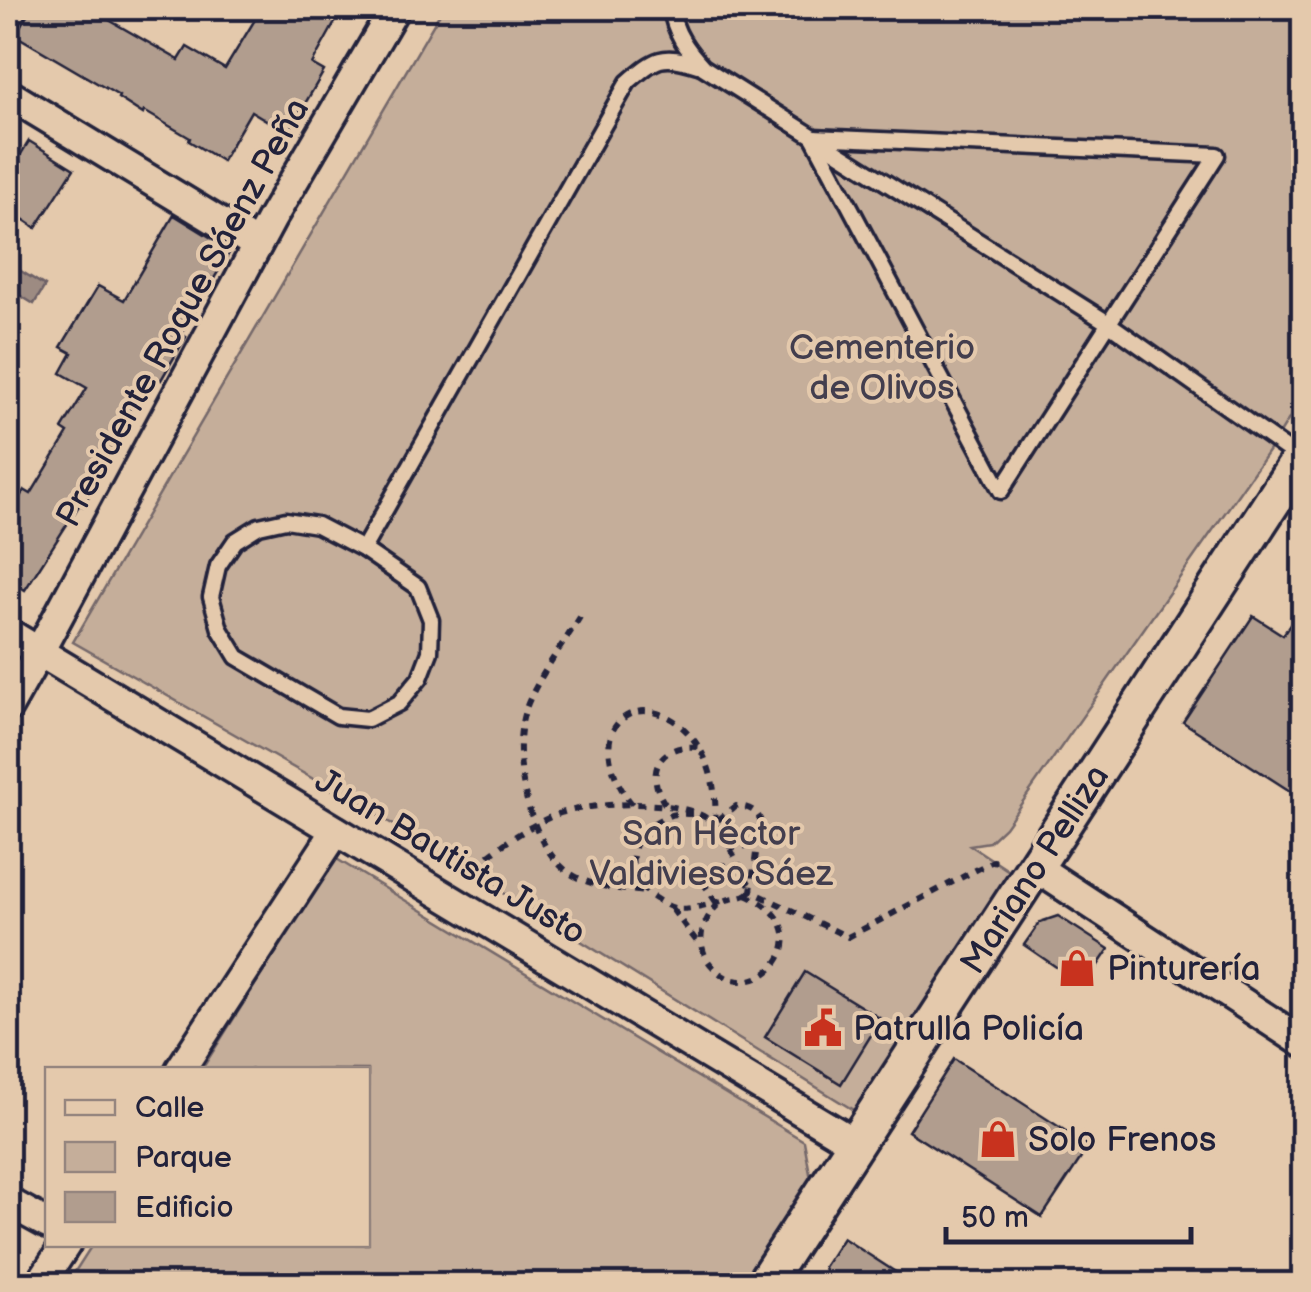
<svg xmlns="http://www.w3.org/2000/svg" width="1311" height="1292" viewBox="0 0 1311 1292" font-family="'Balsamiq Sans',sans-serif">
<rect width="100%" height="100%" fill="#e4c9ac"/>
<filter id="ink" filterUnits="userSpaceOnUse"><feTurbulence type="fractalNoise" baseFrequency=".01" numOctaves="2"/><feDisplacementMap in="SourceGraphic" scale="20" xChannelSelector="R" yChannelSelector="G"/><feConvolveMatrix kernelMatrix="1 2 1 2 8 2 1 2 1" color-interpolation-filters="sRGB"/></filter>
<g filter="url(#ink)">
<g fill="#c5ae9a" stroke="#74686a" stroke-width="2.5">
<path d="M443,8H1303V396L1276,440L1005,827L989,842L970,845L1009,871L863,1116L394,825L73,642Z"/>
<path d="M335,858L804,1141L811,1179L740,1284H67L92,1245L368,1244V1070L202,1069Z"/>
</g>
<path fill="#9d8b82" stroke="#6c6166" stroke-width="2.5" d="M11,265L45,286L34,304L8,288V272Z"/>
<g fill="#b19d8e" stroke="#22223b" stroke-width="2.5">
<path d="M31,8H88L179,60L187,47L225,69L262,8H343L312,64L324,71L288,133L251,111L222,161L189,141L190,138L144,111L143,114L118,98L119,96L15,35Z"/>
<path d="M29,141L74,169L36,228L8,209V175Z"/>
<path d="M174,215L231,250L181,334L186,337L161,380L151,375L113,437L120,441L83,506L80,504L25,590L8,579V517L24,490L31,494L68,433L62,429L87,388L61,373L72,353L61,347L98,286L124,300Z"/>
<path d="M1304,604V800L1183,722L1253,616L1283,635Z"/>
<path d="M1058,916L1109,949L1084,986L1024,945L1040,922Z"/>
<path d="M805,972L881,1019L841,1084L765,1037Z"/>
<path d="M954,1059L1089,1146L1042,1217L908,1131Z"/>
<path d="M843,1238L914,1284H828L824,1267Z"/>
</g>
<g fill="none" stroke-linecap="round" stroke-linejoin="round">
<g stroke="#22223b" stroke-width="21">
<g id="service">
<path d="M671,8C674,32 687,50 703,67L1108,323L1299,458"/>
<path d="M813,137L1217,155L1001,491Z"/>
<path d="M286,520L317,525L363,549L418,587L431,620L430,652L420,678L399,703L368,719L338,716L237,657L220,629L211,597L218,566L235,541L259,526Z"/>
<path d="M363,549L628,82C656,58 662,53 698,65"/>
</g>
</g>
<g stroke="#22223b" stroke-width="35">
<g id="minor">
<path d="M8,94L257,245"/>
<path d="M8,633L856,1144"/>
<path d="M8,707L39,652L272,218L395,8"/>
<path d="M1035,867L1304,1043"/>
<path d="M180,1070L336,831"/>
<path d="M8,1202L48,1224"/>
<path d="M40,1284L66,1244"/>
</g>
</g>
<g stroke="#22223b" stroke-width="42">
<path id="tertiary" d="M764,1284L1304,453"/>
</g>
<g stroke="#22223b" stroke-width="6" stroke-dasharray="8 8" stroke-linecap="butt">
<path d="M580,617C562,646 536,680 525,711C510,757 529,847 571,874C594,888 621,889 646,892"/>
<path d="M632,804C611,780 592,725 636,712C649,709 663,714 673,720C707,743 718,785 715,824"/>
<path d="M665,804C644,773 659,743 698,747"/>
<path d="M692,814C684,814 675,813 668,816C631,829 618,873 653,897C659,901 667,906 674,908C688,911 708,904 722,901"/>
<path d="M718,820L736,806C776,806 765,858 727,845"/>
<path d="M758,838L751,891L848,937L993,861L999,862"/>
<path d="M463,874C492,853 521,829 555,815C590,802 687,796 714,824C727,839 739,867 750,885L751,891L746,895"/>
<path d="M746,895C831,930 755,1014 713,967C704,958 700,945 702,932C705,921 713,906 724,901C730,898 739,898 746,895Z"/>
<path d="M716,902L706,887V871L714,865L738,866"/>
<path d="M672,909L701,947"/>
</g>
<use href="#service" stroke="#e4c9ac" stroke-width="14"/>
<use href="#minor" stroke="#e4c9ac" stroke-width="28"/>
<use href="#tertiary" stroke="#e4c9ac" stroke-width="35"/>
</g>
</g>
<defs>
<g id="shop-bare" transform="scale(3)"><path d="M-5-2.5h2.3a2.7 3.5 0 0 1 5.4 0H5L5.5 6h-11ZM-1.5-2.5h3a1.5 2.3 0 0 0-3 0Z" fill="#c8321e" stroke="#e4c9ac" stroke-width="2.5" paint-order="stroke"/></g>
<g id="civic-bare" transform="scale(3)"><path d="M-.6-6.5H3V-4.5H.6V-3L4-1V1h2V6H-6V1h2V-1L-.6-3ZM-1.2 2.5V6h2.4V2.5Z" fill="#c8321e" stroke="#e4c9ac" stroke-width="2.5" paint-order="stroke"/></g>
</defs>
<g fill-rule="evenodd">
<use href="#shop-bare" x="1077" y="968"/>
<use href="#civic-bare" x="823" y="1028"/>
<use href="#shop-bare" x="998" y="1139"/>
</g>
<g text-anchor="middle" stroke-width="8" stroke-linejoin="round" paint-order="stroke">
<g font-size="35" fill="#22223b" stroke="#e4c9ac">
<text transform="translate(182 312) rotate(-61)" y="12">Presidente Roque Sáenz Peña</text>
<text transform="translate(451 856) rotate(31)" y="12">Juan Bautista Justo</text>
<text transform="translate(1034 869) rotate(-57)" y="12">Mariano Pelliza</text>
</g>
<g font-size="35" fill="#433e4e" stroke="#e4c9ac">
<text x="882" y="359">Cementerio<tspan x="882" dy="40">de Olivos</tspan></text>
<text x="711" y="845">San Héctor<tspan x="711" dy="40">Valdivieso Sáez</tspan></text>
</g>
<g font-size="35" fill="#22223b" stroke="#e4c9ac" text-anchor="start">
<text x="1107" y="980">Pinturería</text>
<text x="853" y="1040">Patrulla Policía</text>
<text x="1028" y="1151">Solo Frenos</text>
</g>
</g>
<rect width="1311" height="1292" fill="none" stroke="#e4c9ac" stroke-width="40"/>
<rect x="20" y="20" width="1271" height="1252" fill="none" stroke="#22223b" stroke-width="4" filter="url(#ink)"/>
<rect x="45" y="1067" width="325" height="180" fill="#e4c9ac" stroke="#96867f" stroke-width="2.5"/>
<rect x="65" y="1100" width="50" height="15" fill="#e4c9ac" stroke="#96867f" stroke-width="2.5"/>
<text x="135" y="1117" font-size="30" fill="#22223b">Calle</text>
<rect x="65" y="1142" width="50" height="30" fill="#c5ae9a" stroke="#96867f" stroke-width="2.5"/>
<text x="135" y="1167" font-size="30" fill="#22223b">Parque</text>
<rect x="65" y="1192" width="50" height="30" fill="#b19d8e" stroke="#96867f" stroke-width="2.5"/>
<text x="135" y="1217" font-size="30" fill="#22223b">Edificio</text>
<path d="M946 1227v15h245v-15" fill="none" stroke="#22223b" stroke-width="5"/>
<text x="961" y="1227" font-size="30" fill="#22223b" stroke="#e4c9ac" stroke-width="8" paint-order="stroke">50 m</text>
</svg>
